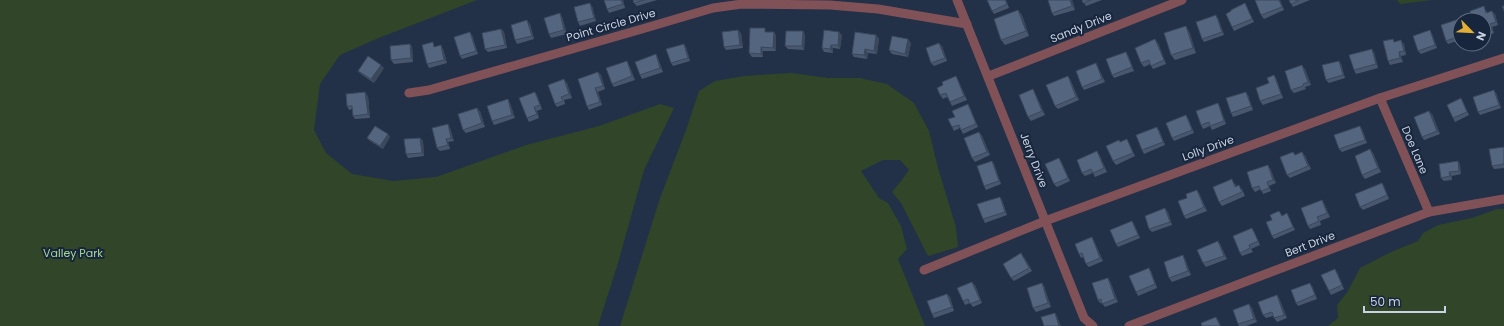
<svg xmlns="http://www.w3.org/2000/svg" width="1504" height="326" viewBox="0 0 1504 326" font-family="Poppins,sans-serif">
<rect width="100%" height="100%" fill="#223048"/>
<g fill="#314628">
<path d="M0,0H477L376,39L340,55L320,84L314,130L326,153L352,174L393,181L436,177L526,145L599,126L660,104L674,108L644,170L618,263L598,326H0Z"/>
<path d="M1397,0H1432L1400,4Z"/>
<path d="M791,73L829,78H860L887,84L914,103L929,131L938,168L956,227L958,247L928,256L901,203L892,192L901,181L909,170L900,160H883L861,171L879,198L888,203L901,226L907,249L898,259L925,326H620L660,198L686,130L699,91L715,81L744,76Z"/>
<path d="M1497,209H1504V326H1328L1338,318L1337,305L1348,291L1360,268L1391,252L1418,241L1423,233L1438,225L1472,218Z"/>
</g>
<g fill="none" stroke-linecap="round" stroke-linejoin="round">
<g stroke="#805258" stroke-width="9">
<path d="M957,0L1084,318L1093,326"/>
<path d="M989,76L1182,0"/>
<path d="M409,93L429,90L642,29L713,8L742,4L830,5L878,9L967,24"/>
<path d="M1380,98L1429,212"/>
<path d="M924,270L1045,221L1380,98L1504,58"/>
<path d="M1129,326L1429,212L1504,199"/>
</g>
</g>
<g fill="#48576e">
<path d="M604,0H623L625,8L609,13L607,9Z"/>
<path d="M633,0H657L637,6L634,3Z"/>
<path d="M1006,0L1009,8L994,14L992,11Z"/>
<path d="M1048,0H1072L1075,10L1054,16L1052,13Z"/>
<path d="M1082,0H1102L1086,6Z"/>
<path d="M1255,0H1280L1284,10L1264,19L1261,15Z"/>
<path d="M1289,0H1310L1293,7Z"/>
<path d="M1245,3L1247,7L1254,22L1234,31L1232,27L1231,11Z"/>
<path d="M592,6L596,21L580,26L578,22Z"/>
<path d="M1018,10L1022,15L1029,36L1005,45L1001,40Z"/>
<path d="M1486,10L1487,12L1495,14L1498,25L1492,27L1494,33L1484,37V20Z"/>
<path d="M560,13L562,17L567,34L551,38L549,34Z"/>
<path d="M1218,18L1224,35L1204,42L1202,39Z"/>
<path d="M1462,18L1463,20H1460V40L1448,44L1446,41L1441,25Z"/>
<path d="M530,24L534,39L517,44L515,40Z"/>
<path d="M501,29L504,32L507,48L488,52L485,49Z"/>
<path d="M803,31L805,35L804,50L788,49L785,46Z"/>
<path d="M1189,31L1196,53L1175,60L1171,55Z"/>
<path d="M767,32L776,35V51H763V57H752L749,53Z"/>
<path d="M741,33L743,48L726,50L724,47Z"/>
<path d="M1432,34L1437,48L1421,54L1418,51Z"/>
<path d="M472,35L478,54L462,59L460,56Z"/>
<path d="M842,35L840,49L833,48V53L824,52L822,48Z"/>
<path d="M876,35L879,39L877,54L868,53L867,59L854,57L852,54Z"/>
<path d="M1395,42L1404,44L1406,55L1401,56L1403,62L1390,65L1388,61Z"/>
<path d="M911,43L908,57L892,54L889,50Z"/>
<path d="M1158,43L1166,64L1153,69L1150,64L1144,67L1141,63Z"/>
<path d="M410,44L412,47L413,62L394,64L391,60Z"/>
<path d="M436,46L443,49L447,63L429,68L427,64Z"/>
<path d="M942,46L947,61L934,66L931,63Z"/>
<path d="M686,47L690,61L673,66L671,63Z"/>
<path d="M1374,52L1378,68L1356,74L1354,70Z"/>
<path d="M1128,55L1134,71L1114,78L1112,75Z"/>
<path d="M658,58L663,72L642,79L640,75Z"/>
<path d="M1339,61L1341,64L1345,78L1329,83L1326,80Z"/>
<path d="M1096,63L1098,67L1105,82L1084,90L1082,87Z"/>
<path d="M629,65L635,80L614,87L612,84Z"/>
<path d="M384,68L374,83L361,74L358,71Z"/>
<path d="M1305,69L1311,85L1305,87L1306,89L1294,93L1291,90Z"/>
<path d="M598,72L601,75L605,89L598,92L602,105L589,110L587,106Z"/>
<path d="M1274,75L1276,78L1283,98L1263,105L1260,101L1269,83Z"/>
<path d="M956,76L958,80L967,100L952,106L950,102L947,97L943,99L940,95L943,85Z"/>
<path d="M1068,76L1070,79L1079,100L1058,109L1055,106Z"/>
<path d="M567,83L572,98L564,100L565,104L557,107L555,104Z"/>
<path d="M1033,89L1035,93L1045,115L1031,121L1028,117Z"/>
<path d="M1496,93L1501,108L1480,115L1478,112Z"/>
<path d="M537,95L542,109L537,111L539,118L529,122L527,118Z"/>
<path d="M1248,95L1253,110L1233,117L1231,113Z"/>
<path d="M368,96L370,118L355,119L353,116L352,109L349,110L347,106Z"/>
<path d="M1463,102L1469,115L1455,122L1453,118Z"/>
<path d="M510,103L515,118L494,125L492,121Z"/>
<path d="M1218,103L1220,107L1226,124L1212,130L1210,126L1203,129L1201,125Z"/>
<path d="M970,108L978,127L963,134L960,128L954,131L952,127L955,117Z"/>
<path d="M480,111L485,127L466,133L463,130Z"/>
<path d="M1432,114L1440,134L1424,140L1422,137Z"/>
<path d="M1188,118L1194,133L1174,141L1172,138Z"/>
<path d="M448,124L450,128L454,141L448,142L450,149L440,151L437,148Z"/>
<path d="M1362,129L1367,143L1342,152L1339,149Z"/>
<path d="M1159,130L1165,145L1144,154L1142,150Z"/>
<path d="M979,132L982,136L990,155L975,162L972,158Z"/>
<path d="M388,134L390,137L383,149L370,141L367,138Z"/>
<path d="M420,138L423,141L424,156L408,158L406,154Z"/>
<path d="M1120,142L1129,143L1135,156L1116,165L1113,161Z"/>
<path d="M1504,147V168L1494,169L1492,166Z"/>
<path d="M1370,149L1373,153L1381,172L1365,179L1362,175Z"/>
<path d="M1293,152L1295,155L1302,152L1305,156L1311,169L1290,178L1287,175Z"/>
<path d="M1099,154L1107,172L1095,177L1093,173L1085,176L1082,173Z"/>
<path d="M992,161L994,164L1001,184L986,190L984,186Z"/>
<path d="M1061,161L1070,181L1057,187L1054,184Z"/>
<path d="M1458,161L1460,165L1461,174L1452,176V180L1444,181L1441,178Z"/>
<path d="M1270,168L1276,183L1269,186L1271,191L1263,194L1261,189L1255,192L1252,188Z"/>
<path d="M1235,183L1236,186L1242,189L1245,196L1222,206L1219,202Z"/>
<path d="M1382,183L1384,186L1389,199L1363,210L1360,207Z"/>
<path d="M1199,193L1207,211L1186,219L1184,216Z"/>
<path d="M1000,197L1002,200L1007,215L985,223L983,219Z"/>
<path d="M1322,200L1324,203L1330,217L1320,221L1321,225L1310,229L1308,226Z"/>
<path d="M1279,211L1282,216L1289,217L1295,230L1274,239L1272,236Z"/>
<path d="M1168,212L1172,225L1152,232L1149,229Z"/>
<path d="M1134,224L1140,238L1118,247L1116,244Z"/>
<path d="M1254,231L1260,245L1251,249L1253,252L1242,256L1240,253Z"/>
<path d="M1094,241L1103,261L1089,267L1086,264L1083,257L1081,258L1079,254Z"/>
<path d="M1220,244L1227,259L1206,267L1203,263Z"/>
<path d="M1024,257L1032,271L1014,281L1011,278Z"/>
<path d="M1185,259L1191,275L1172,282L1169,278Z"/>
<path d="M1151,271L1157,288L1138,296L1136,292Z"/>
<path d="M1337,272L1344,289L1331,295L1329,291Z"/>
<path d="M1110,281L1118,302L1105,307L1102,303H1100L1098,300Z"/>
<path d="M1042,283L1044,286L1051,307L1036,312L1033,308Z"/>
<path d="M975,285L982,303L973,307L970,303L965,305L963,301Z"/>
<path d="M1312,286L1317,299L1298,306L1296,303Z"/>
<path d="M947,294L950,297L954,311L934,318L932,314Z"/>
<path d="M1277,295L1279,298L1287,318L1277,322L1273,316L1266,318L1263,315Z"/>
<path d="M1249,304L1252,308L1257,322L1246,326H1239L1238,324Z"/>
</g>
<g fill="#3b475a">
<path d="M621,0H623L625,8Z"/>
<path d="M1070,0H1072L1075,10L1072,6Z"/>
<path d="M1279,0H1280L1284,10L1282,7Z"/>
<path d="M590,3L592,6L596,21L594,18Z"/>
<path d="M1018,10L1022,15L1029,36L1026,31Z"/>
<path d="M1492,11L1495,14L1498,25L1496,22Z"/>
<path d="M560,13L562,17L567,34L564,30Z"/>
<path d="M1216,15L1218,18L1224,35L1222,32Z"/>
<path d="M527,20L530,24L534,39L532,36Z"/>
<path d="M1490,24L1492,27L1494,33L1492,30Z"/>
<path d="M1186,26L1189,31L1196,53L1193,48Z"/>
<path d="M501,29L504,32L507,48L505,45Z"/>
<path d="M738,30L741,33L743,48L740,45Z"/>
<path d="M1430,30L1432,34L1437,48L1435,45Z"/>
<path d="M803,31L805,35L804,50L802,46Z"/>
<path d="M470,32L472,35L478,54L476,51Z"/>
<path d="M774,32L776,35V51L773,48Z"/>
<path d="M839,32L842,35L840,49L838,45Z"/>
<path d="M876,35L879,39L877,54L874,51Z"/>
<path d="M908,39L911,43L908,57L905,54Z"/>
<path d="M1155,39L1158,43L1166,64L1164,60Z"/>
<path d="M1401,40L1404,44L1406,55L1404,51Z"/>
<path d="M939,43L942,46L947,61L945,58Z"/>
<path d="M410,44L412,47L413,62L411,58Z"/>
<path d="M684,44L686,47L690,61L688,58Z"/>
<path d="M441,45L443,49L447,63L444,60Z"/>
<path d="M831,45L833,48V53L830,49Z"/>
<path d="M761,47L763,51V57L761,54Z"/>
<path d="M865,49L868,53L867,59L864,55Z"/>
<path d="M1372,49L1374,52L1378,68L1376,64Z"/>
<path d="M1126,52L1128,55L1134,71L1132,67Z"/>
<path d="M1399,52L1401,56L1403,62L1400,58Z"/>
<path d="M656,54L658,58L663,72L660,68Z"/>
<path d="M627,61L629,65L635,80L632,76Z"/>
<path d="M1339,61L1341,64L1345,78L1343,75Z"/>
<path d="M1096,63L1098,67L1105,82L1102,79Z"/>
<path d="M381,65L384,68L374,83L371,79Z"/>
<path d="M1302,65L1305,69L1311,85L1308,82Z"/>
<path d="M598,72L601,75L605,89L603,86Z"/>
<path d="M1274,75L1276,78L1283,98L1281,94Z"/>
<path d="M956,76L958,80L967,100L964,96Z"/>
<path d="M1068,76L1070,79L1079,100L1076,97Z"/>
<path d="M564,79L567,83L572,98L569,94Z"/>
<path d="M595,88L598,92L602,105L600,102Z"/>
<path d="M1033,89L1035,93L1045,115L1042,111Z"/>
<path d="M1494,90L1496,93L1501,108L1499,105Z"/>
<path d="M365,92L368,96L370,118L368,114Z"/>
<path d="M535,92L537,95L542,109L540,105Z"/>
<path d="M1246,92L1248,95L1253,110L1251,106Z"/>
<path d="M508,99L510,103L515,118L512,115Z"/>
<path d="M1218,103L1220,107L1226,124L1224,121Z"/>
<path d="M968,104L970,108L978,127L976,124Z"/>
<path d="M534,107L537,111L539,118L537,114Z"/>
<path d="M477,108L480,111L485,127L482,123Z"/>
<path d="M1429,111L1432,114L1440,134L1437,131Z"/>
<path d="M1186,115L1188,118L1194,133L1192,130Z"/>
<path d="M448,124L450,128L454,141L451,138Z"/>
<path d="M1360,126L1362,129L1367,143L1365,140Z"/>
<path d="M1157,127L1159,130L1165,145L1163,142Z"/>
<path d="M979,132L982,136L990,155L987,152Z"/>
<path d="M388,134L390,137L383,149L380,146Z"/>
<path d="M420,138L423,141L424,156L422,153Z"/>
<path d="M446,139L448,142L450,149L448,145Z"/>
<path d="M1370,149L1373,153L1381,172L1378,168Z"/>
<path d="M1097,151L1099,154L1107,172L1104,168Z"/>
<path d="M1302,152L1305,156L1311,169L1308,166Z"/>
<path d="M1059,158L1061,161L1070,181L1068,178Z"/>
<path d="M992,161L994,164L1001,184L999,181Z"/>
<path d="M1458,161L1460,165L1461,174L1459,171Z"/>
<path d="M1268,165L1270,168L1276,183L1273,180Z"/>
<path d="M1449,172L1452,176V180L1450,176Z"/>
<path d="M1267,182L1269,186L1271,191L1269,188Z"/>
<path d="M1382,183L1384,186L1389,199L1387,195Z"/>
<path d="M1197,190L1199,193L1207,211L1204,207Z"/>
<path d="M1000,197L1002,200L1007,215L1005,212Z"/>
<path d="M1322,200L1324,203L1330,217L1327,213Z"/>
<path d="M1165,208L1168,212L1172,225L1170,222Z"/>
<path d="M1132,221L1134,224L1140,238L1138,235Z"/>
<path d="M1092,237L1094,241L1103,261L1100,258Z"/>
<path d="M1218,241L1220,244L1227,259L1224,256Z"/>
<path d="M1183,255L1185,259L1191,275L1188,271Z"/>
<path d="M1149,268L1151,271L1157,288L1155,284Z"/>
<path d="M1335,269L1337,272L1344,289L1342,285Z"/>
<path d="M1108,278L1110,281L1118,302L1115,299Z"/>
<path d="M972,282L975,285L982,303L980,300Z"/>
<path d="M1042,283L1044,286L1051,307L1048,303Z"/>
<path d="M1310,283L1312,286L1317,299L1315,295Z"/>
<path d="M947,294L950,297L954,311L952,307Z"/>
<path d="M1277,295L1279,298L1287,318L1284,315Z"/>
<path d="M1249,304L1252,308L1257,322L1254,319Z"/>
<path d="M1055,313L1057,316L1061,326H1059Z"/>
<path d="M1216,317L1219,321L1221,326H1220Z"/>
</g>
<g fill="#546580" stroke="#3b475a">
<path d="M604,0H621L623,4L607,9Z"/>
<path d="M633,0H644L634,3Z"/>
<path d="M987,0H1005L1007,4L992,11Z"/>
<path d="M1048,0H1070L1072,6L1052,13Z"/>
<path d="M1082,0H1091L1083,3Z"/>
<path d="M1255,0H1279L1282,7L1261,15Z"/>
<path d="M1289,0H1299L1291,4Z"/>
<path d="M590,3L594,18L578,22L574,7Z"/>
<path d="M1245,3L1252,19L1232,27L1226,14L1231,11V10Z"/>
<path d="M1484,6L1486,13L1492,11L1496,22L1490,24L1492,30L1484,33V20H1473L1470,11Z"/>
<path d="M1502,6H1504V11Z"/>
<path d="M1018,10L1026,31L1001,40L994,19Z"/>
<path d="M560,13L564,30L549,34L544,18Z"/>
<path d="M1216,15L1222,32L1202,39L1196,22Z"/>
<path d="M1462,18V20H1460V36L1446,41L1441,25Z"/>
<path d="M527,20L532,36L515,40L511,25Z"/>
<path d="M1186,26L1193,48L1171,55L1164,33Z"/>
<path d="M750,28H765V32H774L773,48L761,47V54L749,53Z"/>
<path d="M501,29L505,45L485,49L482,33Z"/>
<path d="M738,30L740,45L724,47L722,32Z"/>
<path d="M824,30L839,32L838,45H831L830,49L822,48Z"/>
<path d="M1430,30L1435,45L1418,51L1413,36Z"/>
<path d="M786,31H803L802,46H785Z"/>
<path d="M470,32L476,51L460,56L454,37Z"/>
<path d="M855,32L876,35L874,51L865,49L864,55L852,54Z"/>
<path d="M892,36L908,39L905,54L889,50Z"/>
<path d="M1155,39L1164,60L1151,66L1149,60L1141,63L1135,48Z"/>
<path d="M1393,39L1394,42L1401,40L1404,51L1399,52L1400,58L1388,61L1383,41Z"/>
<path d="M433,42L434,47L441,45L444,60L427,64L422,45Z"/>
<path d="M939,43L945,58L931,63L926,48Z"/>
<path d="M410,44L411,58L391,60L390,46Z"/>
<path d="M684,44L688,58L671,63L666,49Z"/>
<path d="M1372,49L1376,64L1354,70L1349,55Z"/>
<path d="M1126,52L1132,67L1112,75L1106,59Z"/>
<path d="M656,54L660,68L640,75L635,62Z"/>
<path d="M368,56L381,65L371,79L358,71Z"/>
<path d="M627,61L632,76L612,84L606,68Z"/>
<path d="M1339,61L1343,75L1326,80L1322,65Z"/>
<path d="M1096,63L1102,79L1082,87L1076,71Z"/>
<path d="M1302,65L1308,82L1303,84V86L1291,90L1285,71Z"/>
<path d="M598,72L603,86L595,88L600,102L587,106L578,79Z"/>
<path d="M1274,75L1281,94L1260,101L1256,88L1269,83L1267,78Z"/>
<path d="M956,76L964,96L950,102L946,93L940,95L937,88L943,85L942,82Z"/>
<path d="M1068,76L1076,97L1055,106L1046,85Z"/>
<path d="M564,79L569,94L561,97L563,101L555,104L548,85Z"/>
<path d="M1033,89L1042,111L1028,117L1019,95Z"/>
<path d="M1494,90L1499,105L1478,112L1473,97Z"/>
<path d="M365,92L368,114L353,116L352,106H347L346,94Z"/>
<path d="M535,92L540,105L534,107L537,114L527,118L519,98Z"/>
<path d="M1246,92L1251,106L1231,113L1226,98Z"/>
<path d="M1461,98L1467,112L1453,118L1447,105Z"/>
<path d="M508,99L512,115L492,121L487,106Z"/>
<path d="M1218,103L1224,121L1210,126L1209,122L1201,125L1196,111Z"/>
<path d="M968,104L976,124L961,130L959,125L952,127L948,119L955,117L952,111Z"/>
<path d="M477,108L482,123L463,130L458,114Z"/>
<path d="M1429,111L1437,131L1422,137L1414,117Z"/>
<path d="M1186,115L1192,130L1172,138L1166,123Z"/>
<path d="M448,124L451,138L446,139L448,145L437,148L432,128Z"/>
<path d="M375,126L388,134L380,146L367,138Z"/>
<path d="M1360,126L1365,140L1339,149L1334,135Z"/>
<path d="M1157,127L1163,142L1142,150L1136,135Z"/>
<path d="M979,132L987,152L972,158L964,138Z"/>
<path d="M420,138L422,153L406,154L404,139Z"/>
<path d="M1127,139L1133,153L1113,161L1106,146L1119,140L1120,142Z"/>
<path d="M1504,147V164L1492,166L1489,149Z"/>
<path d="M1370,149L1378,168L1362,175L1355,156Z"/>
<path d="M1097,151L1104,168L1093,173L1091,169L1082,173L1077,160Z"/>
<path d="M1293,152L1295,155L1302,152L1308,166L1287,175L1280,157Z"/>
<path d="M1059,158L1068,178L1054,184L1045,164Z"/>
<path d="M992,161L999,181L984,186L977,166Z"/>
<path d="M1458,161L1459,171L1449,172L1450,176L1441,178L1439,164Z"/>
<path d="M1268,165L1273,180L1267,182L1269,188L1261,191L1259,186L1252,188L1247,172Z"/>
<path d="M1232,179L1235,187L1239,185L1242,192L1219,202L1213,187Z"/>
<path d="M1382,183L1387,195L1360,207L1355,194Z"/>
<path d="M1197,190L1204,207L1184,216L1178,201L1187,198L1186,194Z"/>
<path d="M1000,197L1005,212L983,219L977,204Z"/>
<path d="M1322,200L1327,213L1317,217L1319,221L1308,226L1301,208Z"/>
<path d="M1165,208L1170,222L1149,229L1145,216Z"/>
<path d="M1279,211L1282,216L1287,213L1293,227L1272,236L1266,222L1272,220L1270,215Z"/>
<path d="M1132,221L1138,235L1116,244L1110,230Z"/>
<path d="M1252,228L1258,241L1249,245L1250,248L1240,253L1233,236Z"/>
<path d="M1092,237L1100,258L1086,264L1082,253L1079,254L1075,244Z"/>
<path d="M1218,241L1224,256L1203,263L1197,250Z"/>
<path d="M1021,253L1029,268L1011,278L1003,264Z"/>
<path d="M1183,255L1188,271L1169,278L1164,262Z"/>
<path d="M1149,268L1155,284L1136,292L1129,276Z"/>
<path d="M1335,269L1342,285L1329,291L1321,275Z"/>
<path d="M1108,278L1115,299L1102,304L1101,299L1098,300L1092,283Z"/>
<path d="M972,282L980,300L970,304L968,299L963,301L957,288Z"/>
<path d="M1042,283L1048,303L1033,308L1027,288Z"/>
<path d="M1310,283L1315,295L1296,303L1291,290Z"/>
<path d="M947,294L952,307L932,314L927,301Z"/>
<path d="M1277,295L1284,315L1274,318L1272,312L1263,315L1258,302Z"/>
<path d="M1249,304L1254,319L1238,324L1233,310Z"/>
<path d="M1055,313L1059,326H1044L1041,317Z"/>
<path d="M1216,317L1220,326H1202L1201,323Z"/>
</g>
<g text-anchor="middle" stroke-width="4" stroke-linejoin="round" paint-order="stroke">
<g font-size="11" fill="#c9d2e2" stroke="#18263d">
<text transform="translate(611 25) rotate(-16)" y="4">Point Circle Drive</text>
<text transform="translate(1081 27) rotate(-22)" y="4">Sandy Drive</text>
<text transform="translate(1208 148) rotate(-20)" y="4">Lolly Drive</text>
<text transform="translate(1415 150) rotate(67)" y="4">Doe Lane</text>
<text transform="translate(1034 160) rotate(69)" y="4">Jerry Drive</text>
<text transform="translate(1310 244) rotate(-21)" y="4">Bert Drive</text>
</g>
<g font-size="11" fill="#a5d791" stroke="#18263d">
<text x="73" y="257">Valley Park</text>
</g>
</g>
<g transform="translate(1472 32) rotate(114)"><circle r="19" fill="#18263d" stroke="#5f6b7f"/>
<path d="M0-3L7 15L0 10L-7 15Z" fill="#e3ae35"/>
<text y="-6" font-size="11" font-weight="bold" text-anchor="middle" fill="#c9d2e2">N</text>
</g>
<path d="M1364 306v6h81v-6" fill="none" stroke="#c9d2e2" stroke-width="2"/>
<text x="1370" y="306" font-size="12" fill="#c9d2e2" stroke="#18263d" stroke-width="3" paint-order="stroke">50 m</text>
</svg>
